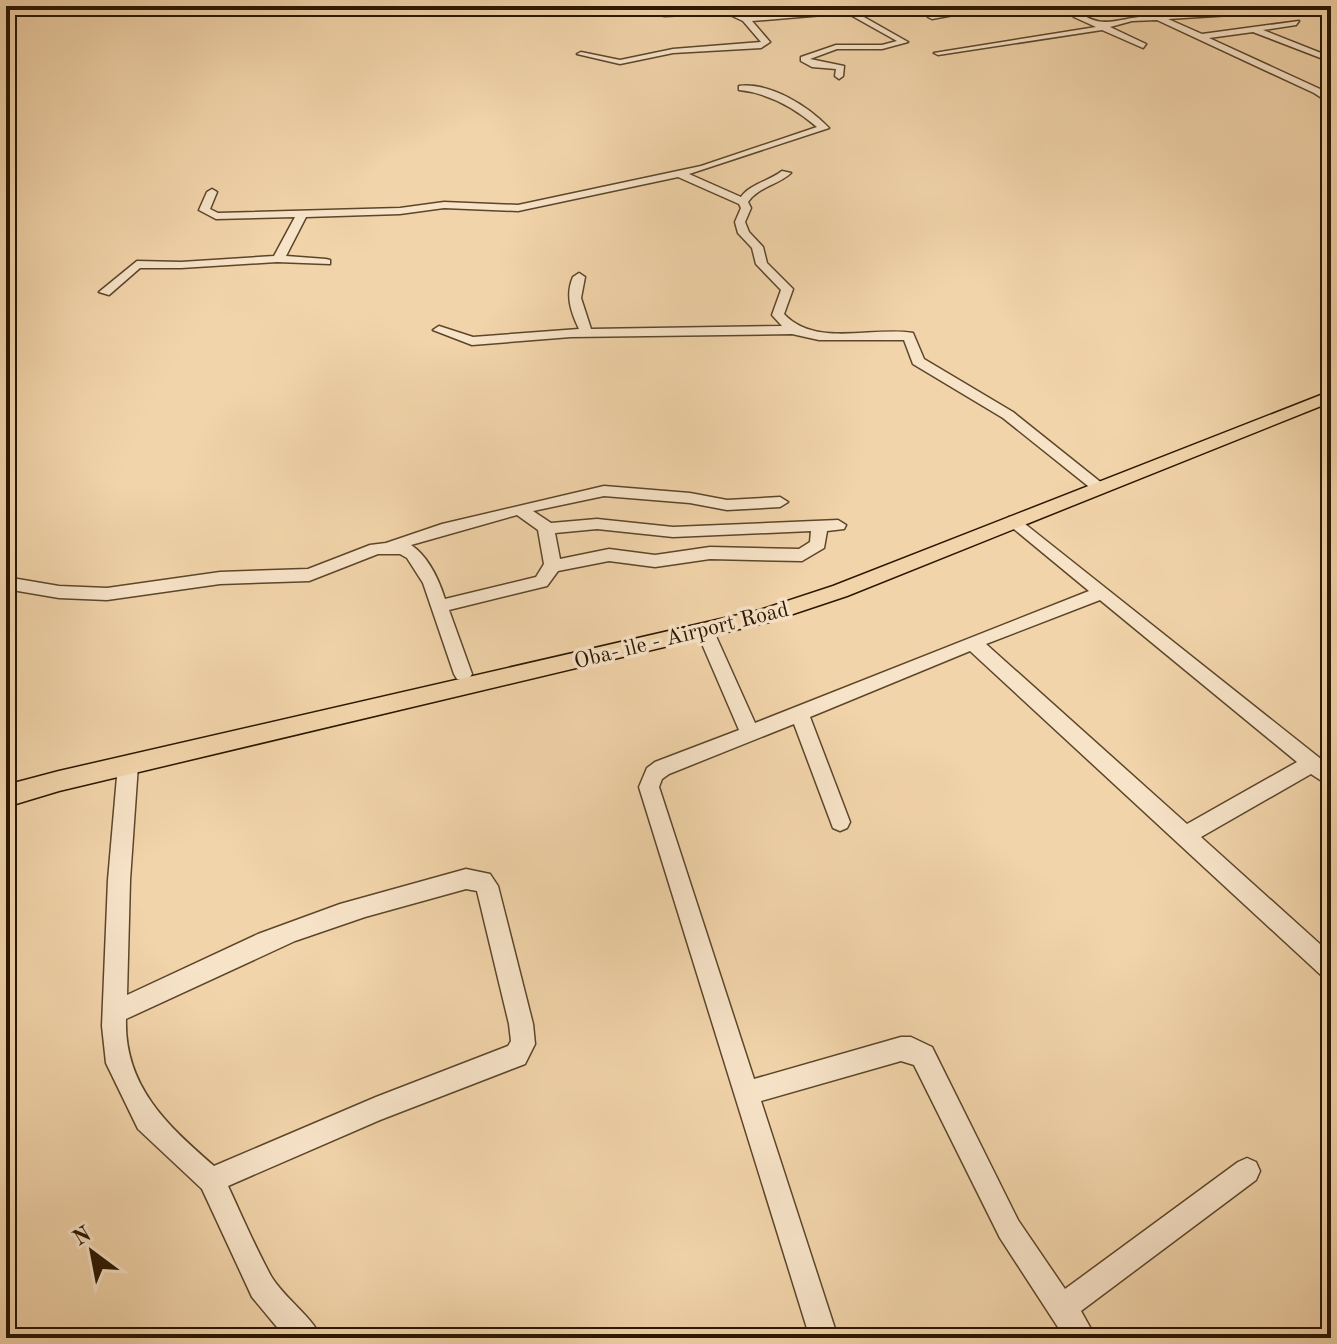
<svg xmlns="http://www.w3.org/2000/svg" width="1337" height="1344" viewBox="0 0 1337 1344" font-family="'Old Standard TT',serif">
<rect width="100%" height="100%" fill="#f2d4aa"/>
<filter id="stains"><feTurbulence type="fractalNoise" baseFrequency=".0025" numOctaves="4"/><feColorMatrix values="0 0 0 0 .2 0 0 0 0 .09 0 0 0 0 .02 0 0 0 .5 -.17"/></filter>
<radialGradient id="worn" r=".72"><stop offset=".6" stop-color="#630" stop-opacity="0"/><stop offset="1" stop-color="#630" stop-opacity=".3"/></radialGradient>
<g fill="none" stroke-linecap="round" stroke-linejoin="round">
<g stroke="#5c462a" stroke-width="3">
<g id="minor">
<path d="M601,6L665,12L727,9L747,17L901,6L855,12L908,42L882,49H837L810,59L844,66L843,76L839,79L835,76L836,69L812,67L801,61V57L836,45H882L897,41L847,13L752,21L770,42L761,48L673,53L620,64L577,54L581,52L620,60L673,49L761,42L743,21L726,13L665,16Z"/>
<path d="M967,6H976L970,12L932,19L928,17Z"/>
<path d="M1063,6H1071C1102,33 1114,18 1149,16L1130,6H1140L1160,15L1231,11H1331V15H1231L1168,19L1202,34L1299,21L1296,25L1263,30L1331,57V62L1253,32L1209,38L1320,89L1331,97V104L1314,93L1157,20L1132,21L1110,27L1146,44L1143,48L1102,30L938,55L934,53L1096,27L1074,17Z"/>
<path d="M739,86C770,82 808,106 829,128L689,174L741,197C750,184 769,181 782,171L791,173C778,185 758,187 748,202L751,208L745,222L749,232L763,247L767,263L793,289L784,314C816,348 872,326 913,333L924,359L1013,412L1103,484V490H1093L1003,418L913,364L904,340H819L792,334L571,337L472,345L433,330L439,326L473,337L579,329C571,312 565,295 573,277L579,273L585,277L581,298L591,329L782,326L772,315L781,290L756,264L752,248L738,233L735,222L741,208L739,204L678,177L518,211L444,208L400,214L306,217L286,256L326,259L330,260V264L277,262L181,268H140L109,295L99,292L137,261L181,262L274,256L295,217L216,219L199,210L207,192L212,189L217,192L210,209L218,213L400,208L444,202L518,205L701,166L817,127C795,108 768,93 739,90Z"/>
<path d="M604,486L690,493L727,500L780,497L788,502L780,507L727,510L690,503L604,496L533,511L551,523L597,519L673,527L838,520L846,525L844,529L827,531L824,548L802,561L710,559L655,567L609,561L558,571L547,586L449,610L472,674L469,679H457L454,674L423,583L407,558L400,554H378L309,581L220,584L107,600L59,598L6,589V577L59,586L107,588L220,572L308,569L370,545L386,543L442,524ZM517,515L538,530L544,564L536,577L445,599C439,580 428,556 411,545ZM597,529L673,537L811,531L810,542L799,549L710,547L655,555L609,549L560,559L555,533Z"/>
<path d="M1015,516L1331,767V787L1311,774L1201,837L1331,954V980L1323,977L970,651L810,717L850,822L847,828L840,831L833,828L794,724L669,774L662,779L659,787L754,1079L901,1037H911L932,1047L1018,1220L1065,1289L1238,1162L1247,1158L1256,1162L1260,1171L1256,1180L1081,1311L1096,1338H1065L1000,1238L914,1065L901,1061L761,1101L838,1338H810L639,787L647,768L655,762L739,730L696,630L699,625H711L755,723L1089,591L1009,525L1007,521L1009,517ZM1100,600L1297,762L1187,824L986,644Z"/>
<path d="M128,757L135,759L138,765L130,880L127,995L258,934L340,904L466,869L490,874L498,886L533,1024L535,1044L525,1064L380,1120L228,1186C242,1216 255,1247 271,1276C284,1298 313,1317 321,1338H286L252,1297L202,1189L138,1129L106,1063L102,1026L108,880L118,765L121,759ZM466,889L477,891L509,1024L511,1041L508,1046L376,1097L214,1166C167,1125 124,1086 126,1019L295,941L365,917Z"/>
</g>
</g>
<g stroke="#2a1700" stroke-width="3">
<path id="major" d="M1331,391V402L847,596L769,622L59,791L6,807V785L59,771L760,610L833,586Z"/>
</g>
<use href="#minor" fill="#f7e3c8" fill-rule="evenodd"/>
<use href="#major" fill="#f2d4aa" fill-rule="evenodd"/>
</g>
<g text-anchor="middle" stroke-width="7" stroke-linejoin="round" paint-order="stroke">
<g font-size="22" fill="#2a1700" stroke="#f7e3c8">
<text transform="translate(681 634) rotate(-14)" y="8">Oba- ile - Airport Road</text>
</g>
</g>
<rect width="1337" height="1344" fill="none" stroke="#f2d4aa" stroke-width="32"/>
<rect x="8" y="8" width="1321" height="1328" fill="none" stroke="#2a1700" stroke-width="4"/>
<rect x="16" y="16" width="1305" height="1312" fill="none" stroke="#2a1700" stroke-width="2"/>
<g transform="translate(92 1252) rotate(328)" stroke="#f7e3c8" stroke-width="6" paint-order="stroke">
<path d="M0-6L14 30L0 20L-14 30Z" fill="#2a1700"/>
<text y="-12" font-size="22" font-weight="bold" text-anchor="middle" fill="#2a1700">N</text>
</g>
<rect width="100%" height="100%" filter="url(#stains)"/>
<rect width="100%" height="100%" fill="url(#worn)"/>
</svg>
